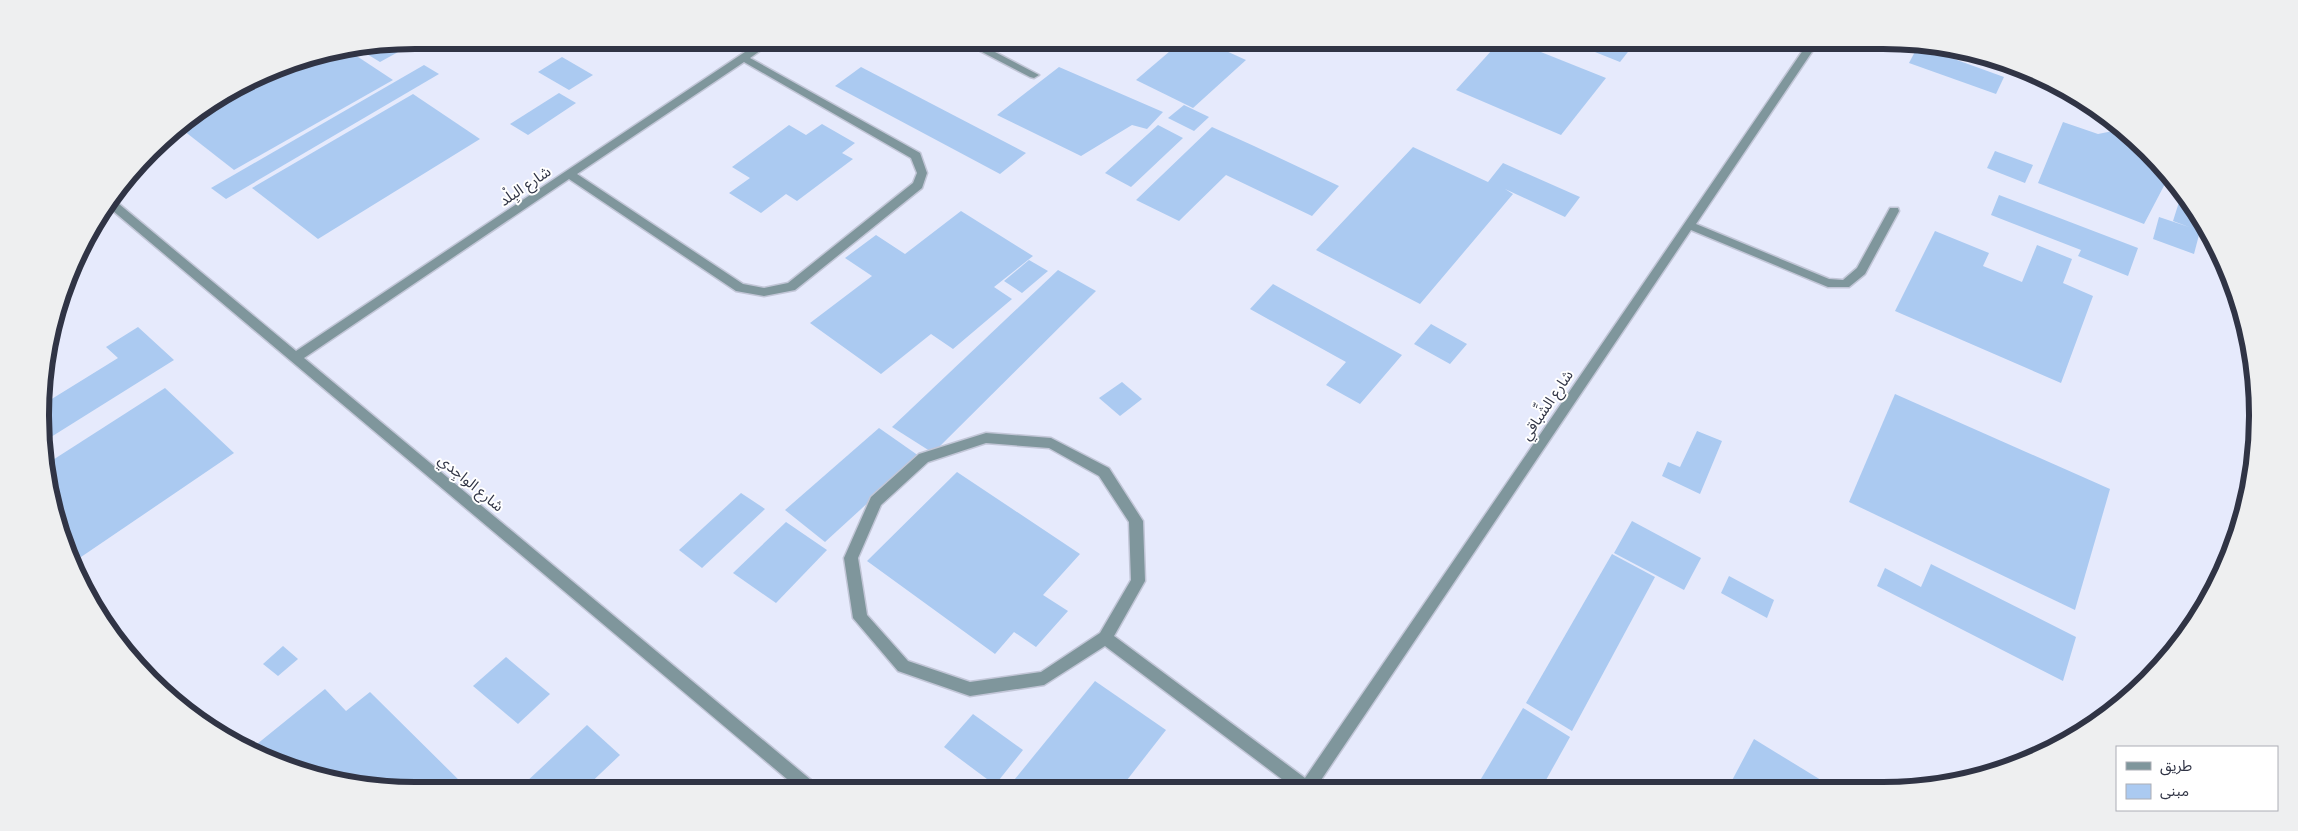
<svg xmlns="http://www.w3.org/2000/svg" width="2298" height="831" viewBox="0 0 2298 831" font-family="Lato,'Noto Sans Arabic',sans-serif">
<rect width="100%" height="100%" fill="#e6eafc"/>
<g fill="#abcaf1">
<path d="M451,40H479V41L456,43Z"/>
<path d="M1183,40H1202L1246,60L1193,108L1136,80Z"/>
<path d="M1501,40H1511L1606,78L1561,135L1456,90Z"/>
<path d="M1565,40H1627L1635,43L1620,62Z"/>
<path d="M387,43L400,51L380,62L357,48L361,45Z"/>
<path d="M1918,46L2004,77L1996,94L1909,63Z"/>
<path d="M343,47L393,80L234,170L179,127L301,60Z"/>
<path d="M562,57L593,75L569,90L538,72Z"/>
<path d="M424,65L439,74L226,199L211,188Z"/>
<path d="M861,67L1026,153L1000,174L835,86Z"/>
<path d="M1059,67L1163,112L1147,129L1132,125L1081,156L997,115Z"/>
<path d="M559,93L576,103L528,135L510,124Z"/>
<path d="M413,94L480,139L318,239L252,188Z"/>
<path d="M1184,105L1209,117L1194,131L1168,118Z"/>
<path d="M2063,122L2098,134L2123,129L2165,168L2176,184L2167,180L2144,224L2038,183Z"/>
<path d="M822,124L855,143L842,153L853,159L797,201L786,194L761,213L729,193L750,178L732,167L789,125L806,135Z"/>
<path d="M1158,125L1183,138L1131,187L1105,173Z"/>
<path d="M1212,127L1254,146L1339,186L1312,216L1226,175L1179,221L1136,200Z"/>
<path d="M1413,147L1488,182L1503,163L1580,197L1565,217L1505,189L1513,194L1420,304L1316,250Z"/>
<path d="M1995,151L2033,165L2025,183L1987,168Z"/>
<path d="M1999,195L2138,248L2128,276L2078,256L2081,250L1991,215Z"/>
<path d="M2179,202L2193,207L2211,235L2200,231L2194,254L2153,239L2159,217L2189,227L2173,221Z"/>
<path d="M961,211L1033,256L994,287L1012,299L953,349L931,334L881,374L810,323L872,276L845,258L876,235L905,254Z"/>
<path d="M1935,231L1989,253L1983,266L2022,282L2037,245L2072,259L2063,283L2093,296L2061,383L1895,311Z"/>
<path d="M1029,260L1048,271L1022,293L1004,281Z"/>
<path d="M1058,270L1096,291L933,453L892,427Z"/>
<path d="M1273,284L1402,355L1360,404L1326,385L1346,362L1250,309Z"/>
<path d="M1431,324L1467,344L1450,364L1414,344Z"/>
<path d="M138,327L174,360L43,442L41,440L42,405L118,358L106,347Z"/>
<path d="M1122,382L1142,399L1120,416L1099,398Z"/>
<path d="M165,388L234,453L81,557L65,540L53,512L45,465Z"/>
<path d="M1895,394L2110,489L2075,610L1849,502Z"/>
<path d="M879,428L919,456L825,542L785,510Z"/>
<path d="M1697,431L1722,441L1700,494L1662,476L1668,462L1680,467Z"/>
<path d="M957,472L1080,554L1043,595L1068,611L1036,647L1014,632L995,654L867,561Z"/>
<path d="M741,493L765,509L702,568L679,550Z"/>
<path d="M1632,521L1701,558L1684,590L1614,553Z"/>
<path d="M786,522L827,550L776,603L733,573Z"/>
<path d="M1612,554L1655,577L1572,731L1526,703Z"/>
<path d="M1931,564L2076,637L2063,681L1877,586L1885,568L1921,587Z"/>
<path d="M1729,576L1774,600L1767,618L1721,593Z"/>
<path d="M283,646L298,659L278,676L263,664Z"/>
<path d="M506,657L550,694L518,724L473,686Z"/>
<path d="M1095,681L1166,730L1120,789L1016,790L1010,785Z"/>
<path d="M325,689L346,711L370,692L470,791H415L319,778L252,748Z"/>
<path d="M1523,708L1570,737L1541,789H1475Z"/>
<path d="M973,714L1023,750L995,785L944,747Z"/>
<path d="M587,725L620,755L582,791H530L523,785Z"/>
<path d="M1754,739L1834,788H1728Z"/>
</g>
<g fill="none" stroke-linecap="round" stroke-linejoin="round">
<g stroke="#c2c6d7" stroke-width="3">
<g id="minor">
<path d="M763,40H775L750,58L920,153L927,173L922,188L795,290L764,296L736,291L569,179L304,358L817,785L820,790H800L106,205L110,199H113L296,351ZM744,62L911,158L917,173L913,183L788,283L764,288L743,284L577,174Z"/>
<path d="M959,40H972L1039,75L1034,78L1030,77Z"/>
<path d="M1810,40H1820L1696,224L1829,279L1843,280L1857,268L1890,208H1898L1899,211L1865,274L1849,287H1828L1691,230L1315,789H1295L1105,646L1044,685L970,696L898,671L853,618L844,558L871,497L919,454L986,433L1051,438L1109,468L1143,521L1145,581L1114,636L1305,778ZM986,443L1049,448L1099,476L1129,522L1131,580L1100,633L1041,672L970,682L908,661L867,615L858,558L881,505L928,462Z"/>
</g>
</g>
<use href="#minor" fill="#7f969c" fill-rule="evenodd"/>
</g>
<g text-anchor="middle" stroke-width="4" stroke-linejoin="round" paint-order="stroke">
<g font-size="15" fill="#303445" stroke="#fff">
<text transform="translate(525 186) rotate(-34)" y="5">شارع البِلْد</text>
<text transform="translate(1547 405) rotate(-56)" y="5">شارع الشِّباقي</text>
<text transform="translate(471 483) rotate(40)" y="5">شارع الواجِدي</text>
</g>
</g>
<path d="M0 0H2298V831H0ZM415 49H1883A366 366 0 0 1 2249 415V416A366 366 0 0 1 1883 782H415A366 366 0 0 1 49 416V415A366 366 0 0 1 415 49Z" fill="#eeeff0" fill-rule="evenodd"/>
<path fill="none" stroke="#303445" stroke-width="6" d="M415 49H1883A366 366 0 0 1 2249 415V416A366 366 0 0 1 1883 782H415A366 366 0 0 1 49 416V415A366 366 0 0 1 415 49Z"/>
<rect x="2116" y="746" width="162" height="65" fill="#ffffff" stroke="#acaeb5"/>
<rect x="2126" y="762" width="25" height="8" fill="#7f969c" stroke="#acaeb5"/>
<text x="2160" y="771" font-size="15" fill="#303445">طريق</text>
<rect x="2126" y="784" width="25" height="15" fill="#abcaf1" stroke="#acaeb5"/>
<text x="2160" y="796" font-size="15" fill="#303445">مبنى</text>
</svg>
